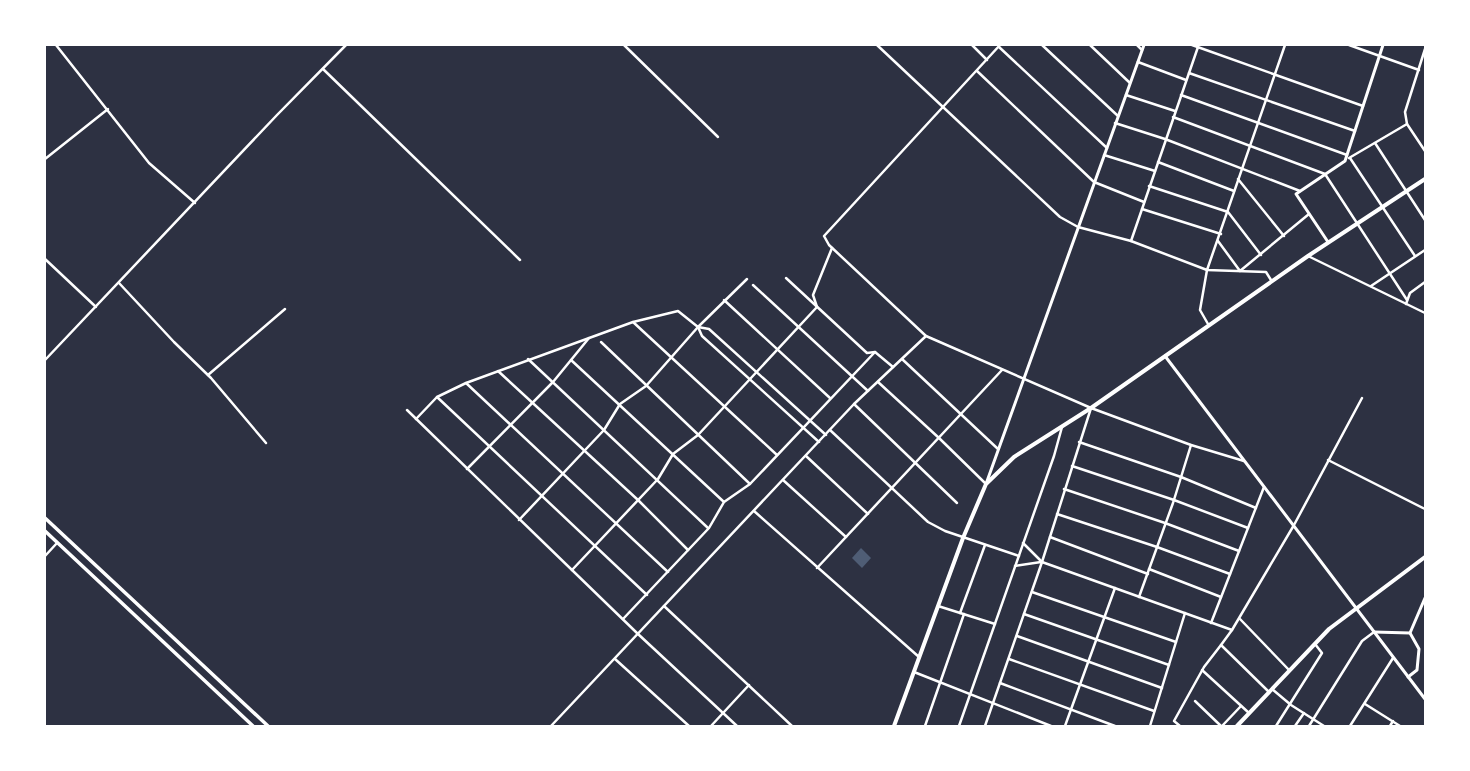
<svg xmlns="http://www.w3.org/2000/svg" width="1470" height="771" viewBox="0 0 1470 771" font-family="Merriweather,serif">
<rect width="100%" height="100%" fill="#2d3142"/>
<path fill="#4f5d75" d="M861,548L871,558L862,568L852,558Z"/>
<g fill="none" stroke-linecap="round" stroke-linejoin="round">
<g stroke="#fff" stroke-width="2.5">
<path d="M56,45L149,163L195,203"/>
<path d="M624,45L718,137"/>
<path d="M877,45L1060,217L1078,227L1131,241L1207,270L1266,272L1271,280"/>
<path d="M972,45L987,60"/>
<path d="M1000,45L824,236L829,245L926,336L1091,408L1191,445L1244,461"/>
<path d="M1042,45L1118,116"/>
<path d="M1090,45L1130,83"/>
<path d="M1137,45L1142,50"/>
<path d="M1192,45L1363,106"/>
<path d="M1349,45L1419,70"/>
<path d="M999,47L1107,148"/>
<path d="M1425,49L1405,112L1407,124L1425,151"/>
<path d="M1138,62L1186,80"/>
<path d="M323,69L520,260"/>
<path d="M977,71L1094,182L1144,202"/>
<path d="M1189,73L1355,131"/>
<path d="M1126,95L1175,111"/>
<path d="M1181,95L1347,155"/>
<path d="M1173,117L1325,174L1407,300"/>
<path d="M1115,123L1165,139L1300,191"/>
<path d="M1375,143L1425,220"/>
<path d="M1104,155L1155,171"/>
<path d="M1349,158L1407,124"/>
<path d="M1350,158L1415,256"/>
<path d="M45,159L108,109"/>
<path d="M1158,162L1234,191"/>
<path d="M1238,179L1284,236"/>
<path d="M1149,186L1228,212L1261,255"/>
<path d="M1142,209L1221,234"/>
<path d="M1131,241L1198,47"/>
<path d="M1218,241L1240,271L1309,214"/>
<path d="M1308,256L1425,313"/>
<path d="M45,259L96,307"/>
<path d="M786,278L867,353L875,352L893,367"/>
<path d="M119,283L174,342L211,378L266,443"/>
<path d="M753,285L868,391"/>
<path d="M1371,286L1425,250"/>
<path d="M724,300L830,398"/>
<path d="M1406,304L1410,293L1425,282"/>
<path d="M633,322L777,455"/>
<path d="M1208,324L1200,310L1207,270L1285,45"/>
<path d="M698,327L709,329L826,435"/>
<path d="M601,342L750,484"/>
<path d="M528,359L708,528"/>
<path d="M902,359L998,449"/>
<path d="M45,360L277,115L346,45"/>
<path d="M571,360L724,502"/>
<path d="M498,371L638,500L688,550"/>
<path d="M208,375L285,309"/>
<path d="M878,382L939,438L986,484"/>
<path d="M466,383L668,572"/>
<path d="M437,397L647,595"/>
<path d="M854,404L957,503"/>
<path d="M407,410L638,634L737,726"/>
<path d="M416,419L437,397L466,383L633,322L678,311L698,327L702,336L819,442"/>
<path d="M830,430L928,522L945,531L1019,556"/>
<path d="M1079,442L1181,477L1256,508"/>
<path d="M806,456L868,514"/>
<path d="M1328,460L1425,509"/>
<path d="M1072,466L1174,500L1248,528"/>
<path d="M467,469L553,382L589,338"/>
<path d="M783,480L846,537"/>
<path d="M1064,489L1165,523L1239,551"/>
<path d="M754,511L919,657"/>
<path d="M1057,514L1157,547L1230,574"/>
<path d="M519,520L604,430L620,404L646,386L698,327L747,279"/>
<path d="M1050,537L1148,574"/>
<path d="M1023,543L1042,562L1232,630L1294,525L1362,398"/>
<path d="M45,556L57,543"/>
<path d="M1015,566L1041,562"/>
<path d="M817,568L1002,370"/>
<path d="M1149,569L1221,597"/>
<path d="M572,570L658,479L673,454L698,435L817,307L813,295L832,248"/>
<path d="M1032,592L1176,642"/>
<path d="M1139,597L1173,503L1191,445"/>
<path d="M664,606L792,726"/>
<path d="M938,606L995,624"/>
<path d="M960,613L985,545"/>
<path d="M1024,614L1169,665"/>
<path d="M623,619L709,528L724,502L750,484L875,352"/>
<path d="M1240,619L1289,670"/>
<path d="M1211,623L1264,487"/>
<path d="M1232,630L1221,645L1269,692"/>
<path d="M1017,636L1162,688"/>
<path d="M615,659L689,726"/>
<path d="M1009,659L1154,711"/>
<path d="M1202,670L1249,713"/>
<path d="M914,672L1051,726"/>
<path d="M1000,683L1115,726"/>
<path d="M1272,689L1291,705L1324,726"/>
<path d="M1195,701L1221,726"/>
<path d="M1365,704L1400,726"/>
<path d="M551,726L854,404L926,336"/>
<path d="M711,726L749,685"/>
<path d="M925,726L964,614"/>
<path d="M959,726L1054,456L1062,427"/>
<path d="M985,726L1042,562L1091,408"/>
<path d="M1065,726L1115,588"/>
<path d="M1150,726L1185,613"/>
<path d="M1180,726L1174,721L1204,667L1221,645"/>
<path d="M1222,726L1241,706"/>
<path d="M1276,726L1322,653L1315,644"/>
<path d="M1295,726L1304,713"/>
<path d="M1309,726L1362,641L1374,632"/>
<path d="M1350,726L1393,658"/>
<path d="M1390,726L1393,721"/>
</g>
<g stroke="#fff" stroke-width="3">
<path d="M1328,242L1296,194L1345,161L1383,45"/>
<path d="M1165,356L1425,699"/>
<path d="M986,484L1144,45"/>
<path d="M1374,632L1410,633"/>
<path d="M1408,677L1417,670L1419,649L1410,633L1425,598"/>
</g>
<g stroke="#fff" stroke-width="3.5">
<path d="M45,518L268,726"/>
<path d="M45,531L253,726"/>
</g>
<g stroke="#fff" stroke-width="4">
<path d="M894,726L963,538L986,484L1014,457L1091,408L1308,256L1425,179"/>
<path d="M1237,726L1329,629L1425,557"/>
</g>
</g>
<rect width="1470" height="771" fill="none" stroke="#ffffff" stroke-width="92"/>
</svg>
